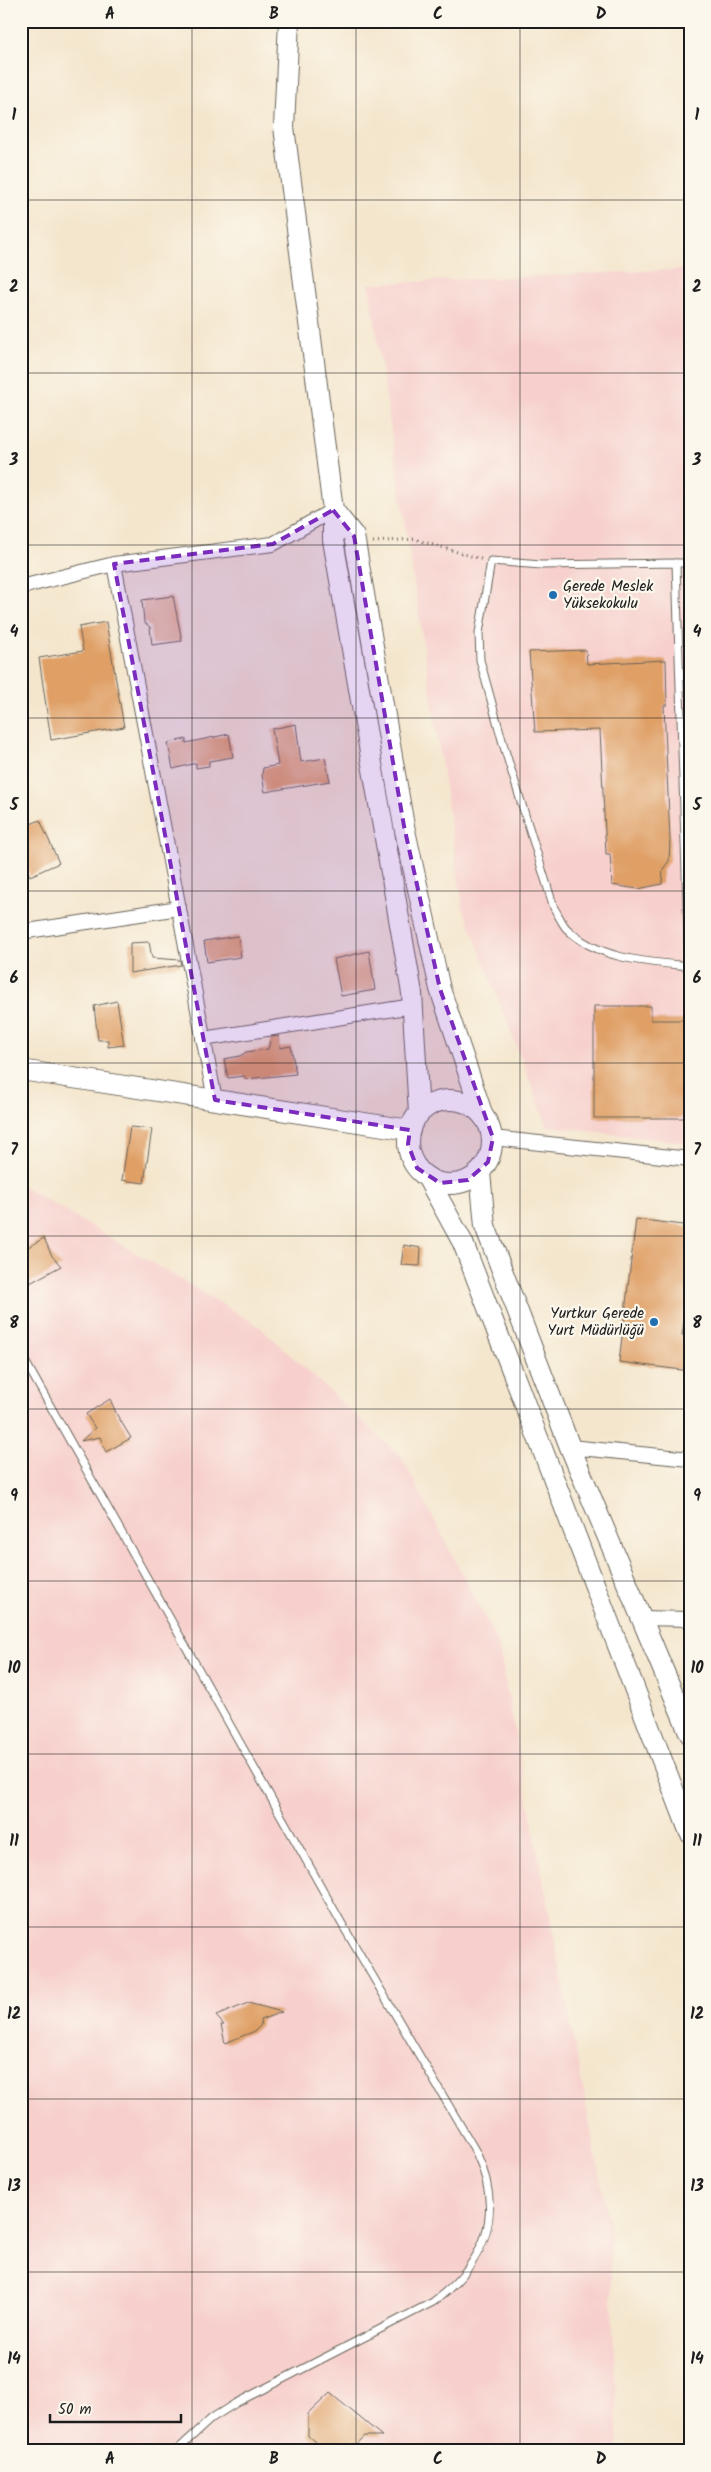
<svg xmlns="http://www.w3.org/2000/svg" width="711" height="2472" viewBox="0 0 711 2472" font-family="Kalam,sans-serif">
<rect width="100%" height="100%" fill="#fbf7ec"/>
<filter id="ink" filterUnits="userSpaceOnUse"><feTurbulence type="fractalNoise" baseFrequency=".02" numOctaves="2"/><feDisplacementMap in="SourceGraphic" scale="10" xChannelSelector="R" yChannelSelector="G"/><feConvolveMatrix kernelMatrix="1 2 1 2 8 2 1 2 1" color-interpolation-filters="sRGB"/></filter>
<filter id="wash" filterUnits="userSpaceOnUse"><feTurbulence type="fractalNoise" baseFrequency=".0096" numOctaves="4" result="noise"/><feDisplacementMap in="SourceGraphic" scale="20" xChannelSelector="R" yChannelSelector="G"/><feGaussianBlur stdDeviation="1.12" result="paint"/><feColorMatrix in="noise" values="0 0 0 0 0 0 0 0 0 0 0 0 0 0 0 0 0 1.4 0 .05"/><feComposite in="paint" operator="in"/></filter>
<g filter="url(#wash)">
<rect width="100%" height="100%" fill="#f4e6cd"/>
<g fill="#f7d0cd">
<path d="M690,269V1143L547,1126L463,907L369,284Z"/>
<path d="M21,1185L259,1326L402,1458L498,1643L609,2225L618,2451H21Z"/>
</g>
<g id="blocks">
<g fill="#df9f65">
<path d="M173,596L182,641L152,645L150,627L144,622L142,600Z"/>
<path d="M106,622L124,727L51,740L39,658L83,651L79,627Z"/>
<path d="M586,650L587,664L666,660L667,705H664L670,840L669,861L663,869L662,884L638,889L612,885L610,854H606L600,730L535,732L529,652Z"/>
<path d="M296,724L301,762L325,758L330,781L265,792L262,775L263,768L278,765L272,729Z"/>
<path d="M229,734L233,757L209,761V766L196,768V763L173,769L168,743L186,739V743Z"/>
<path d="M40,820L59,863L30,876L21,857V828Z"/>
<path d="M238,936L241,957L207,962L204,941Z"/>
<path d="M149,942L152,958L180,960L181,965L130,973V943Z"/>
<path d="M369,951L375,990L341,996L334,959Z"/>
<path d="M117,1001L124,1045L108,1047V1040H98L94,1006Z"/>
<path d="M594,1006H651V1020H690V1118H594Z"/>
<path d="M279,1036L280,1048L291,1046L296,1074L246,1079L244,1076L228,1078L224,1059L240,1056L246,1052L268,1049L271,1037Z"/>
<path d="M130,1127L152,1129L144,1183L122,1180Z"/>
<path d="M636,1219L690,1226V1281L682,1335L690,1336V1371L619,1362Z"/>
<path d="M44,1238L52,1256L61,1266L21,1288V1251Z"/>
<path d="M404,1245L421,1248L420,1266L401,1265Z"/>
<path d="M110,1399L117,1415L131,1438L106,1452L100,1437L81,1441L95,1428L86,1414Z"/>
<path d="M248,2003L282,2012L260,2020L261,2025L255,2031L225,2043L221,2025H224L216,2016Z"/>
<path d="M330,2393L382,2436H365L350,2451H326L308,2436V2414Z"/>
</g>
</g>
</g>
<g filter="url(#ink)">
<use href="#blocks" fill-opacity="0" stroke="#68635a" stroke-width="1"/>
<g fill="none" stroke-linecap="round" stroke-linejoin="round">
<g stroke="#68635a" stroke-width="9">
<g id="lane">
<path d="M676,563H690"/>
<path d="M689,966L676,563L541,565L491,561L479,633L480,660L504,747L554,908C558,914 561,922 566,928C598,960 648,962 690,966"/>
<path d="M21,1354L342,1924L476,2152C505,2214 486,2262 433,2302L236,2403L212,2418L176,2451"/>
</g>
</g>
<g stroke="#68635a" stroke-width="16">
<g id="street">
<path d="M114,564L215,1100"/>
<path d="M21,587L114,564L273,544L333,510"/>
<path d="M21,932L179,908"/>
<path d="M203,1039L413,1006"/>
<path d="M493,1138L690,1159"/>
<path d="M570,1447L690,1459"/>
<path d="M642,1618L690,1619"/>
</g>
</g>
<g stroke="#68635a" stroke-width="22">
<g id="secondary">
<path d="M289,21L284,127L333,510V540L412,993L419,1114"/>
<path d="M333,510L354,536L404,826L440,989L482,1113"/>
<path d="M21,1070L410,1130"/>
<circle cx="450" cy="1142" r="42"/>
<path d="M480,1172L485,1226L570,1447L690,1734"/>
<path d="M427,1177L463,1243L690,1833"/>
</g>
</g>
<path stroke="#68635a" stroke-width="3" stroke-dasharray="1 4" stroke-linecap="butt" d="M373,542L414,539L481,559"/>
<use href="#lane" stroke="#fff" stroke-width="7"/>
<use href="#street" stroke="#fff" stroke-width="14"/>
<use href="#secondary" stroke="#fff" stroke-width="20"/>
</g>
</g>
<path fill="#7b2cbf" fill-opacity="0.2" stroke="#7b2cbf" stroke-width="4" stroke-dasharray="10 6" stroke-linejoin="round" d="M333,510L354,536L404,826L440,989L493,1138L488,1162L468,1180L440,1183L417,1168L408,1144L410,1130L215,1100L114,564L273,544Z"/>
<path fill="none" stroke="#1c1c1c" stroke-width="1" stroke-opacity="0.55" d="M192,21V2451M356,21V2451M520,21V2451M21,200H690M21,373H690M21,545H690M21,718H690M21,891H690M21,1063H690M21,1236H690M21,1409H690M21,1581H690M21,1754H690M21,1927H690M21,2099H690M21,2272H690"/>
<g fill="#1f6fb2" stroke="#fbf7ec" stroke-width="2">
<circle cx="553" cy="595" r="5"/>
<circle cx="654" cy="1322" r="5"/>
</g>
<g text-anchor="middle" stroke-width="4.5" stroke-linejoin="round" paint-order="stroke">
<g font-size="15" fill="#1c1c1c" stroke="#fbf7ec" text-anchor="start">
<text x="563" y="591">Gerede Meslek<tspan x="563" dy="17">Yüksekokulu</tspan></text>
<text x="644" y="1318" text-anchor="end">Yurtkur Gerede<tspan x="644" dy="17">Yurt Müdürlüğü</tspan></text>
</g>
</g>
<rect width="711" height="2472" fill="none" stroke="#fbf7ec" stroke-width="55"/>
<path d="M50 2414v8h131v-8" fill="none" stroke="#1c1c1c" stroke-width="2.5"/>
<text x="58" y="2414" font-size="15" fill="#1c1c1c" stroke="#fbf7ec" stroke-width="4" paint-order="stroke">50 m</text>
<rect x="28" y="28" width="656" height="2416" fill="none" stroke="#1c1c1c" stroke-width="2"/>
<g font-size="16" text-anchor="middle" font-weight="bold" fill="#1c1c1c">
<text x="110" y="19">A</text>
<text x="274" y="19">B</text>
<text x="438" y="19">C</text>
<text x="601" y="19">D</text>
<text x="14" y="120">1</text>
<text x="697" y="120">1</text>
<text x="14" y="292">2</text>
<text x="697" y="292">2</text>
<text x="14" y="465">3</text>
<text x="697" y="465">3</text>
<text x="14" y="637">4</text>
<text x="697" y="637">4</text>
<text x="14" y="810">5</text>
<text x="697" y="810">5</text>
<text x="14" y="983">6</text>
<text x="697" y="983">6</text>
<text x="14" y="1155">7</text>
<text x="697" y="1155">7</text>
<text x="14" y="1328">8</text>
<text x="697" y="1328">8</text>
<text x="14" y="1501">9</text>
<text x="697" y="1501">9</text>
<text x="14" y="1673">10</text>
<text x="697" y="1673">10</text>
<text x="14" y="1846">11</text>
<text x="697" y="1846">11</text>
<text x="14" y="2019">12</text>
<text x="697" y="2019">12</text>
<text x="14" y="2191">13</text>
<text x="697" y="2191">13</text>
<text x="14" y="2364">14</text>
<text x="697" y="2364">14</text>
<text x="110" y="2464">A</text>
<text x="274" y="2464">B</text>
<text x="438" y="2464">C</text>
<text x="601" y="2464">D</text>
</g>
</svg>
